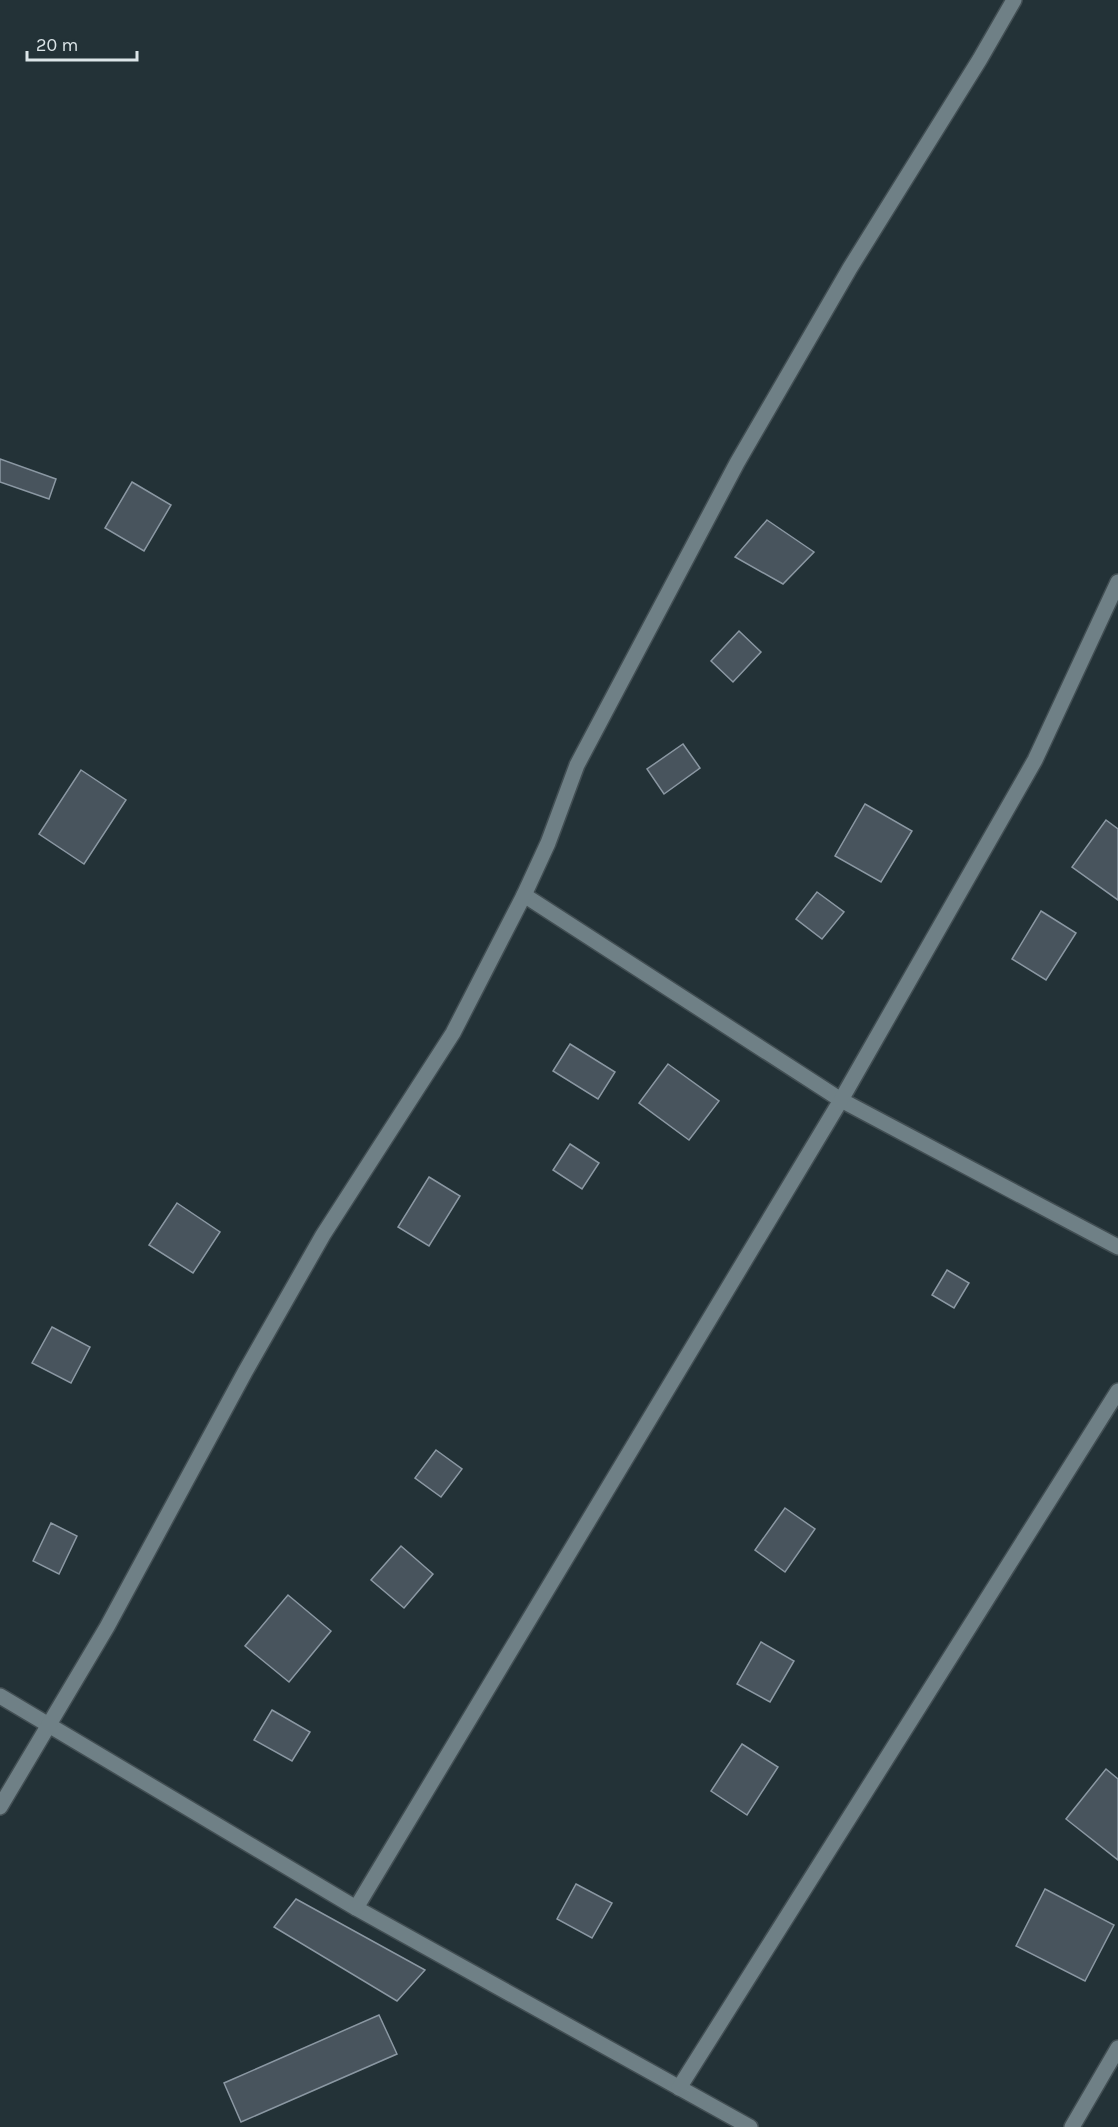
<svg xmlns="http://www.w3.org/2000/svg" width="1118" height="2127" viewBox="0 0 1118 2127" font-family="Karla,sans-serif">
<rect width="100%" height="100%" fill="#233237"/>
<g fill="#48545d" stroke="#8b98a3" stroke-width="1.5">
<path d="M0,459L56,479L49,499L0,482Z"/>
<path d="M132,482L171,505L144,551L105,528Z"/>
<path d="M767,520L814,552L783,584L735,557Z"/>
<path d="M739,631L761,652L733,682L711,661Z"/>
<path d="M683,744L700,768L664,794L647,769Z"/>
<path d="M81,770L126,800L84,864L39,834Z"/>
<path d="M865,804L912,831L881,882L835,856Z"/>
<path d="M1106,820L1118,829V900L1072,867Z"/>
<path d="M817,892L844,912L822,939L796,919Z"/>
<path d="M1041,911L1076,933L1046,980L1012,959Z"/>
<path d="M570,1044L615,1072L598,1099L553,1071Z"/>
<path d="M668,1064L719,1101L689,1140L639,1103Z"/>
<path d="M570,1144L599,1163L582,1189L553,1170Z"/>
<path d="M429,1177L460,1196L429,1246L398,1227Z"/>
<path d="M177,1203L220,1232L193,1273L149,1245Z"/>
<path d="M947,1270L969,1283L954,1308L932,1295Z"/>
<path d="M52,1327L90,1347L71,1383L32,1363Z"/>
<path d="M436,1450L462,1469L441,1497L415,1478Z"/>
<path d="M785,1508L815,1529L785,1572L755,1550Z"/>
<path d="M51,1523L77,1536L59,1574L33,1561Z"/>
<path d="M401,1546L433,1574L404,1608L371,1580Z"/>
<path d="M288,1595L331,1631L289,1682L245,1646Z"/>
<path d="M761,1642L794,1661L770,1702L737,1684Z"/>
<path d="M272,1710L310,1732L292,1761L254,1740Z"/>
<path d="M742,1744L778,1767L747,1815L711,1791Z"/>
<path d="M1106,1769L1118,1779V1860L1066,1819Z"/>
<path d="M576,1884L612,1903L592,1938L557,1919Z"/>
<path d="M1045,1889L1114,1925L1085,1981L1016,1946Z"/>
<path d="M296,1899L425,1970L397,2001L274,1927Z"/>
<path d="M379,2015L397,2054L241,2122L224,2083Z"/>
</g>
<g fill="none" stroke-linecap="round" stroke-linejoin="round">
<g stroke="#424e53" stroke-width="18">
<g id="street">
<path d="M524,895L841,1100L1118,1247"/>
<path d="M0,1696L356,1908L750,2127"/>
<path d="M0,1807L107,1627L245,1372L323,1235L453,1033L524,895L548,843L577,765L737,463L850,268L980,59L1014,0"/>
<path d="M356,1908L841,1100L1035,760L1118,582"/>
<path d="M679,2088L1118,1391"/>
<path d="M1072,2127L1118,2048"/>
</g>
</g>
<use href="#street" stroke="#6f8086" stroke-width="15"/>
</g>
<path d="M27 51v9h110v-9" fill="none" stroke="#dce5e8" stroke-width="3"/>
<text x="36" y="51" font-size="18" fill="#dce5e8" stroke="#233237" stroke-width="4.5" paint-order="stroke">20 m</text>
</svg>
